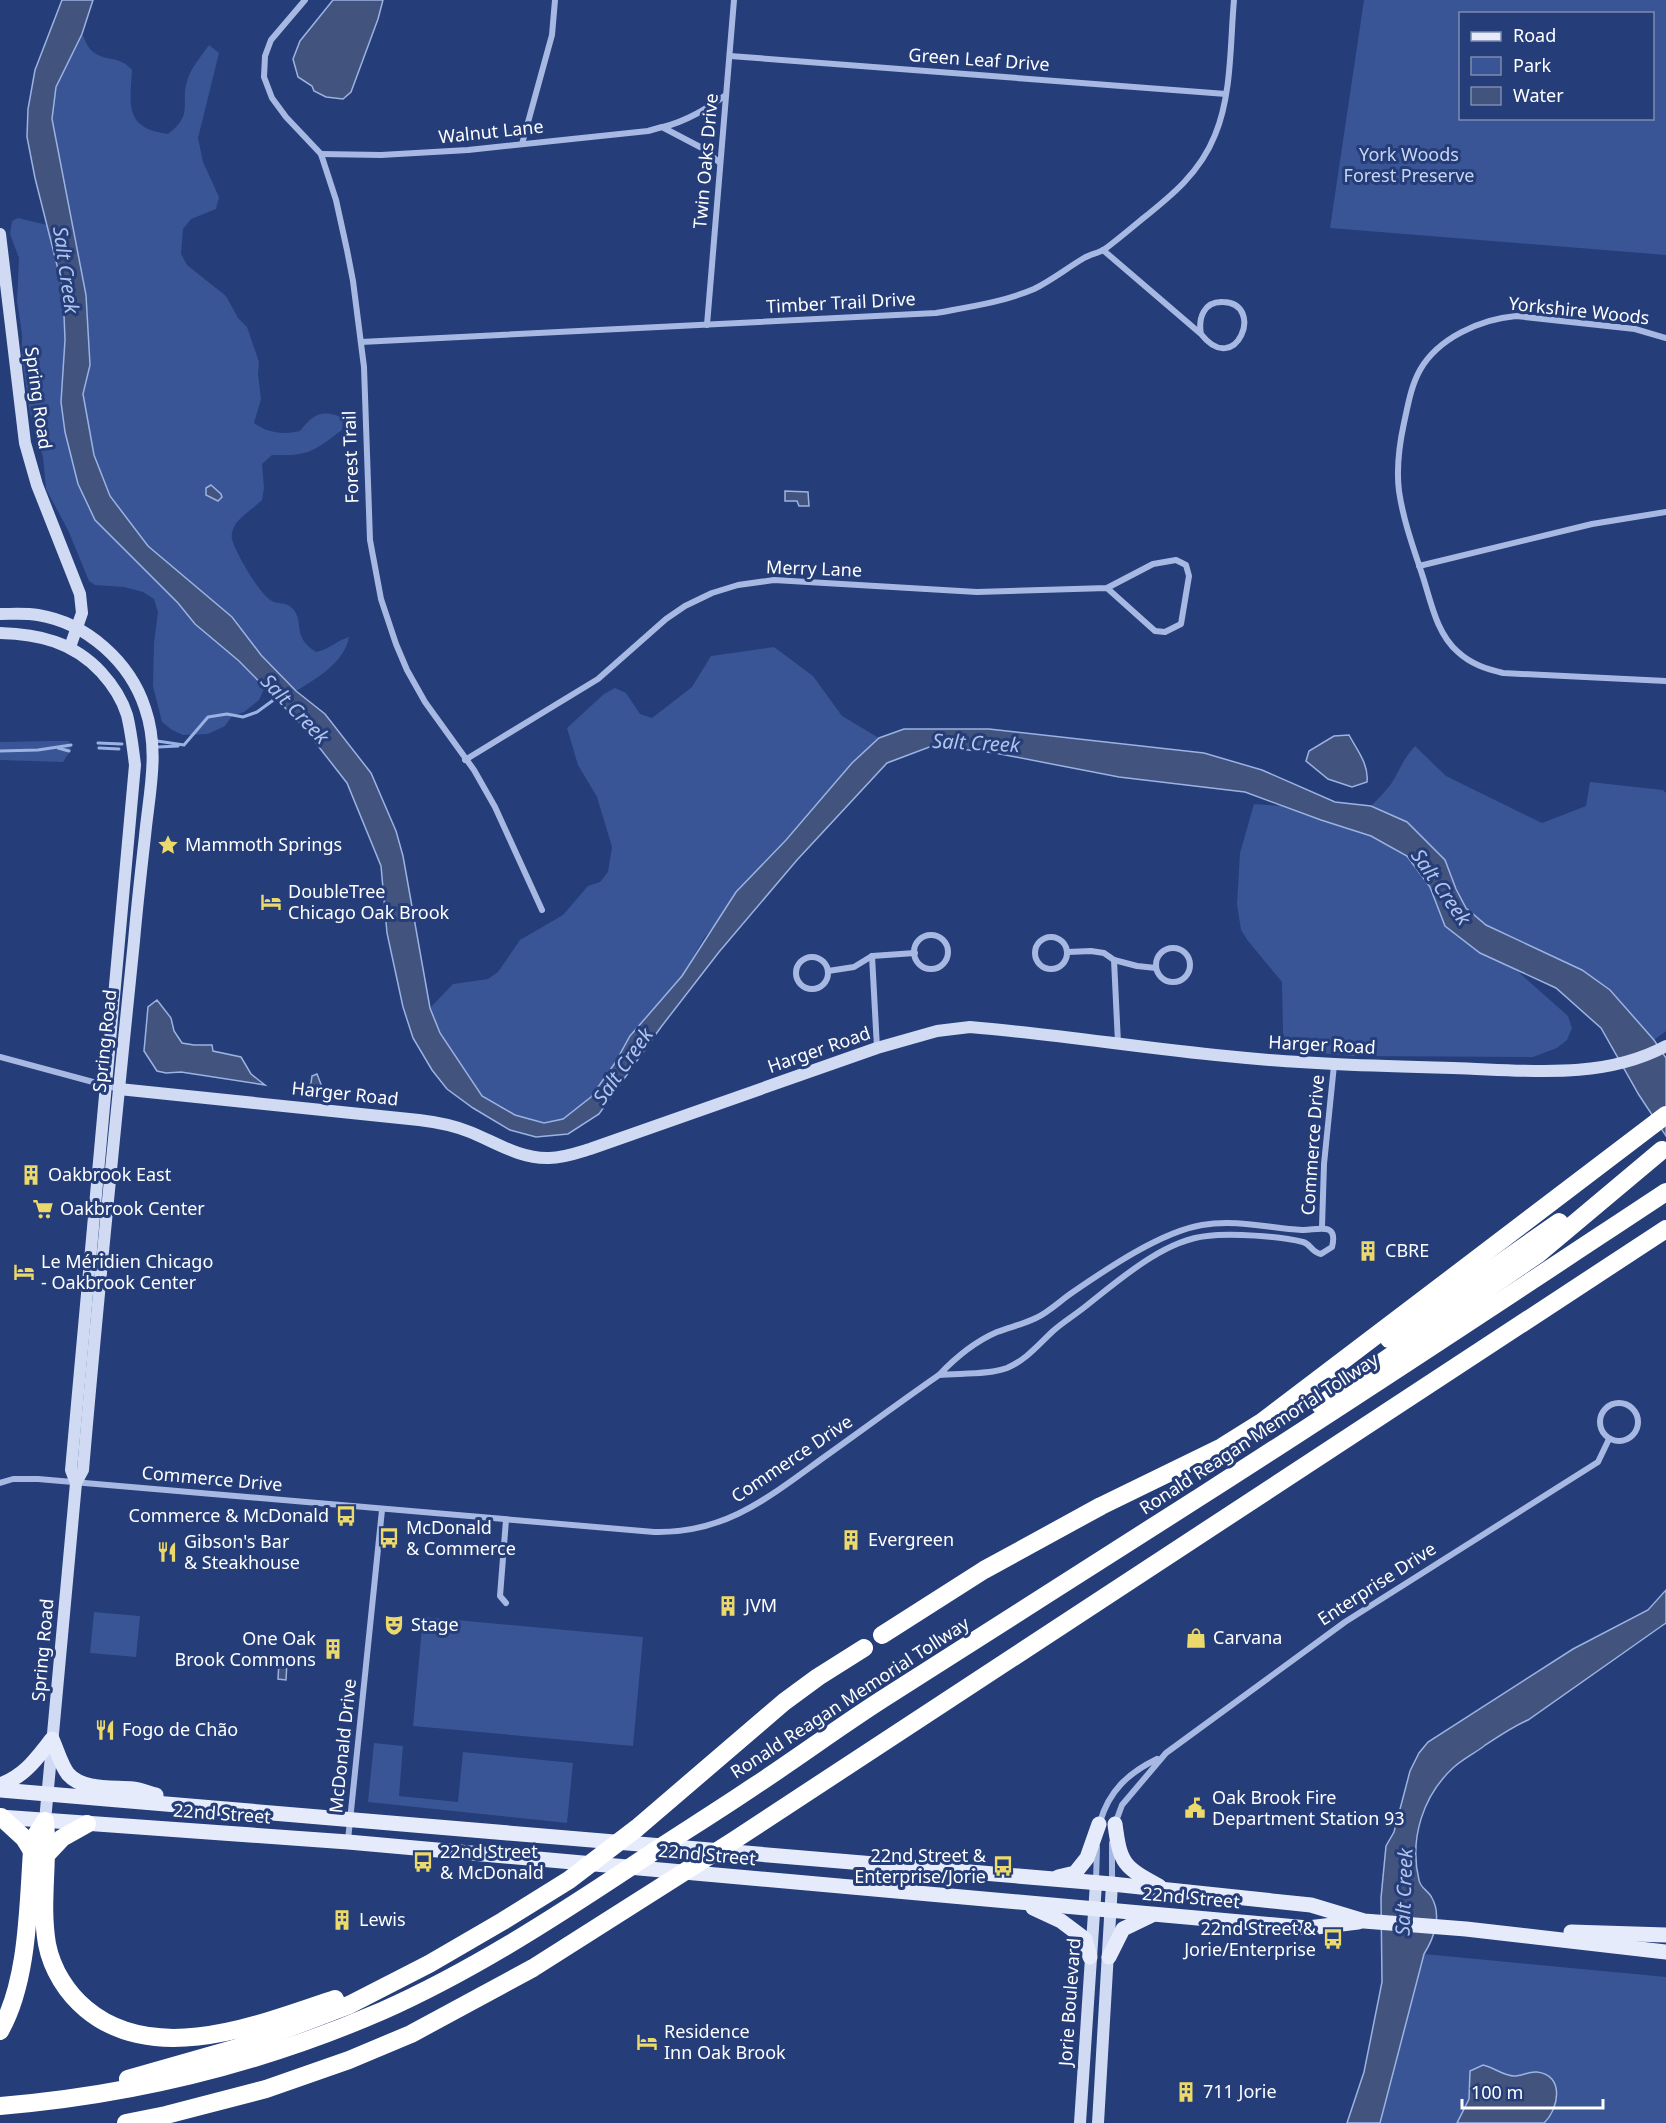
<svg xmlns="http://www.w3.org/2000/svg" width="1666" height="2123" viewBox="0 0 1666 2123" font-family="'Noto Sans',sans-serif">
<rect width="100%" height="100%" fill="#253d78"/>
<g fill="#395595" fill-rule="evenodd">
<path d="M1364,0H1666V255L1330,228ZM1460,14H1652V118H1460Z"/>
<path d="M82,34C85,39 87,47 92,51C106,63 118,54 132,70C130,105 124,128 168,134C195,114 179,103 188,78C192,67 202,55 209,45L219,53L198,138L203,162L219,197L216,209L191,219L183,229L181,254L187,265L226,296L238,318L247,327L259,362L258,374L261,399L254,423C268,433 283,435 300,431C313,414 322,409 343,418L342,430C312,452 310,456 272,455L262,464L264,488L262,500C254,508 241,516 235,525C233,528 231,535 232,539C235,552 260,595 272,601C280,605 286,601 293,609C305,623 291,636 316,652C330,649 336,641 349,637C345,662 316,679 296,691L264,658L232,617L148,546L110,496L94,455L83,394L90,365L86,295L52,119L56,87Z"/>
<path d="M18,218L47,225L63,289L65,340L61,402L65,432L78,484L95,520L178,603L195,624L239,661L265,687L259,700L244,712L232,716L225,726L208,734L183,735L172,730L162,722L153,686L154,643L158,612L154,599L143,592L124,587L95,585L89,581L68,530L46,489L43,457L30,412L22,359V334L17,301L19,258L10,234L12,221Z"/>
<path d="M774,647L813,676L842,716L879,738L852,763L783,842L704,938L682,976L630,1036L615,1063L591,1097L563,1119L544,1123L515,1115L482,1096L440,1033L430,1008L453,984L488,979L498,972L520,940L563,915L588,886L600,882L608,872L612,847L597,797L578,765L567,728L604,694L615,688L626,693L640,714L652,718L692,687L711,656Z"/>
<path d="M51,741H69L71,750L63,762L0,760V742Z"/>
<path d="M1415,746L1446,776L1542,823L1586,806L1590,782L1663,790L1666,793V1031L1654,1040L1610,990L1582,970L1486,925L1466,908L1456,889L1445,860L1407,822L1371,806C1378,799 1385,792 1391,784C1400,770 1403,759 1415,746Z"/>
<path d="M1254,804L1282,806L1371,836L1407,856L1430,887L1445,926L1483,955L1515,969L1568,1016L1572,1028L1567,1040L1557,1048L1533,1057L1351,1056L1298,1051L1287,1045L1283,1033L1282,982L1248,941L1241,930L1237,904L1240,853Z"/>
<path d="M94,1612L140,1616L136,1657L90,1653Z"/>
<path d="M423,1617L643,1637L633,1746L413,1726Z"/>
<path d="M374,1743L403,1746L399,1796L458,1802L463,1752L573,1763L567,1823L368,1802Z"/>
<path d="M1424,1954L1666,1977V2123H1380Z"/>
</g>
<g fill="#42537e" stroke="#9bb3e3" stroke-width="1.5">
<path d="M62,0H93L82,34L56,87L52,119L86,295L90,365L83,394L94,455L110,496L148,546L232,617L261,655L296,691L325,714L371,773L396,831L403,856L430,1008L440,1033L482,1096L515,1115L544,1123L563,1119L591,1097L615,1063L630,1036L682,976L736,892L786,840L852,763L879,738L904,729H989L1204,753L1262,770L1335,802L1371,806L1407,822L1445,860L1456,889L1466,908L1486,925L1582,970L1610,990L1654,1040L1666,1058V1136L1639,1095L1601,1028L1556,988L1480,953L1445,926L1430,887L1407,856L1371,836L1321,820L1245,792L1119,777L995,753L932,746L887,763L797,860L719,952L661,1027L599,1114L568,1134L536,1137L510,1130L473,1108L447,1089L432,1070L413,1038L403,1007L387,933L381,866L347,783L301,724L239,661L195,624L178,603L95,520L78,484L65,432L61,402L65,340L63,289L35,178L27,137L28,109L35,70Z"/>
<path d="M333,0H383L378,19L351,92L343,99L326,97L314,91L312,86L298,77L293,59L300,41Z"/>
<path d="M211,485L221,494L222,497L218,501L206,495V488Z"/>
<path d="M785,491L808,492L809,506H799L797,501H785Z"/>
<path d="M1349,735C1357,750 1369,764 1367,782L1352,787L1328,779L1306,761L1309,751L1334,736Z"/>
<path d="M157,1000L171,1018L174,1031L182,1043L194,1045H212L213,1051L241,1057L251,1074L265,1085L181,1072L166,1073L157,1071L144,1051L148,1007Z"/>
<path d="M317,1074L322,1087L332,1090V1096L329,1098L306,1093L305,1089L311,1083L312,1076Z"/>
<path d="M1666,1590V1623L1663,1625L1528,1720C1512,1727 1499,1736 1484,1746C1475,1753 1463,1759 1454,1767C1423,1795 1409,1839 1419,1880C1420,1888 1429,1891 1432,1898C1442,1916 1434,1938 1424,1954L1380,2123H1347L1364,2072L1382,1982L1381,1898L1386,1846L1394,1832L1410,1771L1419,1753L1428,1742L1573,1649L1648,1610Z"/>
<path d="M279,1661L287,1662L286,1680L278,1679Z"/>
<path d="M1483,2065C1493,2067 1504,2076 1514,2076C1522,2076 1529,2071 1537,2072C1565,2075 1559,2109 1544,2123H1457L1469,2099L1470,2071Z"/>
</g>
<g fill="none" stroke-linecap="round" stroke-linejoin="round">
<g stroke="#9bb3e3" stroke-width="3">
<path d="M157,741L184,745L208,717L227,714L243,717L257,712L279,696"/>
<path d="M98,743L122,744"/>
<path d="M158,747L178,746"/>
<path d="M58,748L69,751"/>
<path d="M99,748L119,749"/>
<path d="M0,751L38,750L71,745"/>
</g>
<g stroke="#a7b9e3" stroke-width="6">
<path d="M305,0L271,40L265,56L264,77L272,98L286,117L321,154L336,200L347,250L353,281L364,367L370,540L381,599L396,644L407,670L425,702L474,770L495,807L542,910"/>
<path d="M730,56L1226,94"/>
<path d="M663,127C687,121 706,109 726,95"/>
<path d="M522,144L552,35L555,0"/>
<path d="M321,154L381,155L468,150L648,131L662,127L702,148L720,163"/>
<path d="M1103,250L1201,334C1236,379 1266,303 1223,302C1204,301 1198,318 1201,334"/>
<path d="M707,325L734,0"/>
<path d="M1666,338L1635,329L1516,316C1481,319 1438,338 1420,370C1411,386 1408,405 1404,423C1399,446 1396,467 1399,491C1403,519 1413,547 1422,574C1431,601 1436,633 1458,652C1471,664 1486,669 1503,673L1666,681"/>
<path d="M361,342L936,313C968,307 1004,302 1034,289C1052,280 1067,268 1084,258C1091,254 1099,253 1105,249C1117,240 1129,230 1141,220C1171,196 1200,173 1215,135C1232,94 1230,44 1234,0"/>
<path d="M1419,566L1592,524L1666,512"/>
<path d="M465,760L598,679L666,619L685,606L712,593L738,585L774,580L977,592L1107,588L1153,564L1176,560L1186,565L1189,576L1181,624L1165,632L1155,631L1107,588"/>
<circle cx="931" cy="952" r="17"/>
<circle cx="1051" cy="953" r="16"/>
<circle cx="1173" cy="965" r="17"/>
<path d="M1068,952L1091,951L1104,953L1114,960L1137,966L1156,968"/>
<path d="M872,956L877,1048"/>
<circle cx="812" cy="973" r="16"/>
<path d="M1114,960L1118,1043"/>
<path d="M828,971L854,967L872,956L915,953"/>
<path d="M0,1057L119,1089"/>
<path d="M1322,1227L1324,1164L1334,1065"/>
<circle cx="1619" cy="1422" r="19"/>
<path d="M0,1483L13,1479H38L654,1532C725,1534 769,1497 823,1458C861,1431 900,1402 939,1375C956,1357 974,1342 997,1332C1010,1327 1024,1324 1036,1318C1049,1312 1061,1300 1073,1292C1108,1268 1161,1232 1202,1225C1236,1219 1269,1228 1302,1230C1315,1231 1339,1220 1332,1247L1321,1254C1311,1252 1311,1244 1303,1242C1279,1236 1231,1233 1207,1236C1164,1240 1119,1280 1086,1306C1075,1315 1063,1322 1053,1331C1038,1345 1026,1360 1007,1368C989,1375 958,1373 939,1375"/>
<path d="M506,1603L500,1596L506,1520"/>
<path d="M1100,1822C1109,1791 1128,1773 1157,1759"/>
<path d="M1115,1824L1122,1805L1166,1753L1345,1622L1598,1462L1609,1439"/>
<path d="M348,1840L382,1510"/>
<path d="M1096,1882L1097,1847"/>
<path d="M1112,1884V1843"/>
</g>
<g stroke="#d0daf3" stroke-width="12">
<path d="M0,234L25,443L37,485L80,594L82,613L70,647"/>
<path d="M0,614C13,614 26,613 38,615C87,623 130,662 145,708C160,751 149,793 145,836C141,871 137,906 134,941C116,1117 98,1293 83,1470L76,1483L45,1821"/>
<path d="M0,633C39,634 73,642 101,672C112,684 122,699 127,715C131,731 133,749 135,765L71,1470L76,1483"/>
<path d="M119,1089L419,1120C436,1122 453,1125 470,1132C495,1142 520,1159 549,1158C563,1158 577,1153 590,1149L877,1048L937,1031L970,1027C1056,1034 1141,1048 1226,1056C1302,1064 1377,1066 1453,1068C1523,1070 1601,1081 1666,1046"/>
<path d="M1080,2123L1096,1883"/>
<path d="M1098,2123L1112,1884"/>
</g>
<g stroke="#e6ebfc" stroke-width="15">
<path d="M0,1785C25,1776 36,1759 52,1739C57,1750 61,1765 68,1774C83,1791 113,1787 133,1789C141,1790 148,1793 156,1795"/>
<path d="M0,1790L1112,1884L1311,1905L1364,1921L1466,1929L1666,1952"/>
<path d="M0,1817L348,1842L1308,1928L1358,1922"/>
<path d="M1115,1824C1120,1864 1124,1867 1159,1886"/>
<path d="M1058,1877L1075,1873L1087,1858L1099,1824"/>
<path d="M1033,1908L1061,1921L1085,1939L1090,1957"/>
<path d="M1571,1932L1666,1935"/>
<path d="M1109,1957L1123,1929L1152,1915"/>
</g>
<g stroke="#fff" stroke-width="18">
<path d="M1389,1339L1438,1307L1559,1222"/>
<path d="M1320,1405L1538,1254L1662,1150"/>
<path d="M882,1635L984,1570L1101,1506L1222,1447L1262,1422L1666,1115"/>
<path d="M1,1817L24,1838L32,1851"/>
<path d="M45,1821C49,1862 40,1903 47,1944C52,1970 67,1993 86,2009C155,2067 260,2024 335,1999"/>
<path d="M47,1854L62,1838L87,1824"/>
<path d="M0,2031C28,1982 28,1908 32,1851L36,1835L44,1823"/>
<path d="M128,2079L237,2048L349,2005L429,1964L503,1921L569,1880L637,1828L784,1702L818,1677L864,1648"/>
<path d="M0,2106C132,2095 260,2064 382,2011C470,1972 552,1919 632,1866C672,1839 713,1814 753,1787C799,1757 843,1724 889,1695C994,1627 1101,1561 1206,1493C1361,1394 1513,1293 1666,1192"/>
<path d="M126,2123L166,2115L266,2089L349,2060L411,2034L533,1968L733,1841L1666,1229"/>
</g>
</g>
<defs>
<g id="sight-bare" transform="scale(1.62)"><path d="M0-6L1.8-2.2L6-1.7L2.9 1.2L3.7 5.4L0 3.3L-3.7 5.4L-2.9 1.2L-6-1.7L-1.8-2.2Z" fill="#ecd96c" stroke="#253d78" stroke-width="2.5" paint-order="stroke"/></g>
<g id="hotel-bare" transform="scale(1.62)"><path d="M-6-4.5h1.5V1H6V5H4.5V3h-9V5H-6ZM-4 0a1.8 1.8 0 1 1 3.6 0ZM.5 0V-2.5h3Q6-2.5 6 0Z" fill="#ecd96c" stroke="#253d78" stroke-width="2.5" paint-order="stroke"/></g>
<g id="building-bare" transform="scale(1.62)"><path d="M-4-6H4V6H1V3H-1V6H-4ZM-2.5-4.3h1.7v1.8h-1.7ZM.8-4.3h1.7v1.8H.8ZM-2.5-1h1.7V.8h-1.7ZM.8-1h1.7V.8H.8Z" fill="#ecd96c" stroke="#253d78" stroke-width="2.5" paint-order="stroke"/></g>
<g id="supermarket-bare" transform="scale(1.62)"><path d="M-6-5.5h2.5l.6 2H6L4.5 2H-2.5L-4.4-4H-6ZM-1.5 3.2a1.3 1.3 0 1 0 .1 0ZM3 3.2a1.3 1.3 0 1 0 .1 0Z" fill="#ecd96c" stroke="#253d78" stroke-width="2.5" paint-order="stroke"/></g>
<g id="bus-bare" transform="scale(1.62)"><path d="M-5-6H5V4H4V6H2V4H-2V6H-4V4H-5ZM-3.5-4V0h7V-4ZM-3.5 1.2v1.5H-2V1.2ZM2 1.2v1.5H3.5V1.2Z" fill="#ecd96c" stroke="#253d78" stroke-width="2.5" paint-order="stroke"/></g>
<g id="restaurant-bare" transform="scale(1.62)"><path d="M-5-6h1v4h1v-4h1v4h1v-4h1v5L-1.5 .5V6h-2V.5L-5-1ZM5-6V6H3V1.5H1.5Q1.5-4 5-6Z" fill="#ecd96c" stroke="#253d78" stroke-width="2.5" paint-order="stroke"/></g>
<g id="theatre-bare" transform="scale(1.62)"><path d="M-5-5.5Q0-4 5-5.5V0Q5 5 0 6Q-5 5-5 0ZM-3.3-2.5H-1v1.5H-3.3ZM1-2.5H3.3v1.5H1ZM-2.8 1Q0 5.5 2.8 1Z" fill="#ecd96c" stroke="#253d78" stroke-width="2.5" paint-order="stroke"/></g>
<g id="shop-bare" transform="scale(1.62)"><path d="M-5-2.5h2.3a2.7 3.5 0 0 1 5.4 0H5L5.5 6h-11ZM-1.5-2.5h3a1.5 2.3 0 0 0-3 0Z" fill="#ecd96c" stroke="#253d78" stroke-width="2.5" paint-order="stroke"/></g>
<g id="civic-bare" transform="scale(1.62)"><path d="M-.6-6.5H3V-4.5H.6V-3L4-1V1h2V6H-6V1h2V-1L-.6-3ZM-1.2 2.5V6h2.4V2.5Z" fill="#ecd96c" stroke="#253d78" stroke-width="2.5" paint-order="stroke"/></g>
</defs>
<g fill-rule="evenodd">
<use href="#sight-bare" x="168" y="845"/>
<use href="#hotel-bare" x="271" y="902"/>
<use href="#building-bare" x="31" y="1175"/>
<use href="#supermarket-bare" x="43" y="1209"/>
<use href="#building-bare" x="1368" y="1251"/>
<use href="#hotel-bare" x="24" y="1272"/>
<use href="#bus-bare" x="346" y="1516"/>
<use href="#bus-bare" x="389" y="1538"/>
<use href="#building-bare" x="851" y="1540"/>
<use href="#restaurant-bare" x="167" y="1552"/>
<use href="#building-bare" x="728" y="1606"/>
<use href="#theatre-bare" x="394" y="1625"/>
<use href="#shop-bare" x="1196" y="1638"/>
<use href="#building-bare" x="333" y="1649"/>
<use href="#restaurant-bare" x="105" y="1730"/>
<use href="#civic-bare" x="1195" y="1808"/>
<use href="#bus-bare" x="423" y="1862"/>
<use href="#bus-bare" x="1003" y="1866"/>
<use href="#building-bare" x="342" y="1920"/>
<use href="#bus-bare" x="1333" y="1939"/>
<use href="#hotel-bare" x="647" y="2042"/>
<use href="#building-bare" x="1186" y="2092"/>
</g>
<g text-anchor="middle" stroke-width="6" stroke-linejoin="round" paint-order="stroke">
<g font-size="18" fill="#fff" stroke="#253d78">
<text transform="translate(979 60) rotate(4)" y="6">Green Leaf Drive</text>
<text transform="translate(491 132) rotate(-6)" y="6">Walnut Lane</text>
<text transform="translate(706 161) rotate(-85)" y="6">Twin Oaks Drive</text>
<text transform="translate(841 303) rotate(-3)" y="6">Timber Trail Drive</text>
<text transform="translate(1579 311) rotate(6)" y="6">Yorkshire Woods</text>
<text transform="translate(38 398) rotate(82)" y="6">Spring Road</text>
<text transform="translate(351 457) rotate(-92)" y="6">Forest Trail</text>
<text transform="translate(814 569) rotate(2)" y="6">Merry Lane</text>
<text transform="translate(105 1041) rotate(-84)" y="6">Spring Road</text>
<text transform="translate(1322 1045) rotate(3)" y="6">Harger Road</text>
<text transform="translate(819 1050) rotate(-19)" y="6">Harger Road</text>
<text transform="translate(345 1094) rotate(6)" y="6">Harger Road</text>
<text transform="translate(1313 1145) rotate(-86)" y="6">Commerce Drive</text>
<text transform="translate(1259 1434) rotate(-33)" y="6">Ronald Reagan Memorial Tollway</text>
<text transform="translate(792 1459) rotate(-34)" y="6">Commerce Drive</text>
<text transform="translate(212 1479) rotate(5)" y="6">Commerce Drive</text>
<text transform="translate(1377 1584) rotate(-33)" y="6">Enterprise Drive</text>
<text transform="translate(43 1650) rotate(-85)" y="6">Spring Road</text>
<text transform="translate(850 1698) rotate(-33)" y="6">Ronald Reagan Memorial Tollway</text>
<text transform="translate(343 1746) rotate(-84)" y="6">McDonald Drive</text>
<text transform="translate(222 1814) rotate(4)" y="6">22nd Street</text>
<text transform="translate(707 1855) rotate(5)" y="6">22nd Street</text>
<text transform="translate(1191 1898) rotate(5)" y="6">22nd Street</text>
<text transform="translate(1070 2002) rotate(-86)" y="6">Jorie Boulevard</text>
</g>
<g font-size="18" fill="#c9d6f3" stroke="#253d78">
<text x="1409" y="161">York Woods<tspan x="1409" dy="21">Forest Preserve</tspan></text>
</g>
<g font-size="18" fill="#fff" stroke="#253d78" text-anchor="start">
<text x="185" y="851">Mammoth Springs</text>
<text x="288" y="898">DoubleTree<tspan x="288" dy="21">Chicago Oak Brook</tspan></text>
<text x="48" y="1181">Oakbrook East</text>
<text x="60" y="1215">Oakbrook Center</text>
<text x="1385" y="1257">CBRE</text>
<text x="41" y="1268">Le Méridien Chicago<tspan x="41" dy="21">- Oakbrook Center</tspan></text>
<text x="329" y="1522" text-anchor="end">Commerce &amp; McDonald</text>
<text x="406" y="1534">McDonald<tspan x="406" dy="21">&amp; Commerce</tspan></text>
<text x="868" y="1546">Evergreen</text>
<text x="184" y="1548">Gibson's Bar<tspan x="184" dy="21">&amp; Steakhouse</tspan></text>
<text x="745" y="1612">JVM</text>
<text x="411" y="1631">Stage</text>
<text x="1213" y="1644">Carvana</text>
<text x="316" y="1645" text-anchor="end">One Oak<tspan x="316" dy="21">Brook Commons</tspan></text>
<text x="122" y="1736">Fogo de Chão</text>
<text x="1212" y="1804">Oak Brook Fire<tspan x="1212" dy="21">Department Station 93</tspan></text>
<text x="440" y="1858">22nd Street<tspan x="440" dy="21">&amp; McDonald</tspan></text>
<text x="986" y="1862" text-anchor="end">22nd Street &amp;<tspan x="986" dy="21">Enterprise/Jorie</tspan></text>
<text x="359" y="1926">Lewis</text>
<text x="1316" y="1935" text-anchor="end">22nd Street &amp;<tspan x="1316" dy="21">Jorie/Enterprise</tspan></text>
<text x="664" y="2038">Residence<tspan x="664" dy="21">Inn Oak Brook</tspan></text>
<text x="1203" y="2098">711 Jorie</text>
</g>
<g font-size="20" font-style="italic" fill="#b2c4eb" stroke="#253d78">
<text transform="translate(66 270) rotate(82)" y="7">Salt Creek</text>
<text transform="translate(295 709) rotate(46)" y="7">Salt Creek</text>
<text transform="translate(976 743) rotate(3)" y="7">Salt Creek</text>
<text transform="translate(1441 887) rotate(55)" y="7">Salt Creek</text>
<text transform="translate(623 1066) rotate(-55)" y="7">Salt Creek</text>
<text transform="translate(1404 1892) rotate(-88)" y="7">Salt Creek</text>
</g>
</g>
<rect x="1459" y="12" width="195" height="108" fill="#253d78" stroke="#7c8bae" stroke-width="1.5"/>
<rect x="1471" y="32" width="30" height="9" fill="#e6ebfc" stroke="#7c8bae" stroke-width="1.5"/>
<text x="1513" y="42" font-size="18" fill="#ffffff">Road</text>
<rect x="1471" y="57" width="30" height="18" fill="#395595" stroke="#7c8bae" stroke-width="1.5"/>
<text x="1513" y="72" font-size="18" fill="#ffffff">Park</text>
<rect x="1471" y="87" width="30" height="18" fill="#42537e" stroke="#7c8bae" stroke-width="1.5"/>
<text x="1513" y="102" font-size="18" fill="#ffffff">Water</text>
<path d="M1462 2099v9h141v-9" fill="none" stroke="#ffffff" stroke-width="3"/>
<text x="1471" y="2099" font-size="18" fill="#ffffff" stroke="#253d78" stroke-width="4.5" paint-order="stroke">100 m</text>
</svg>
